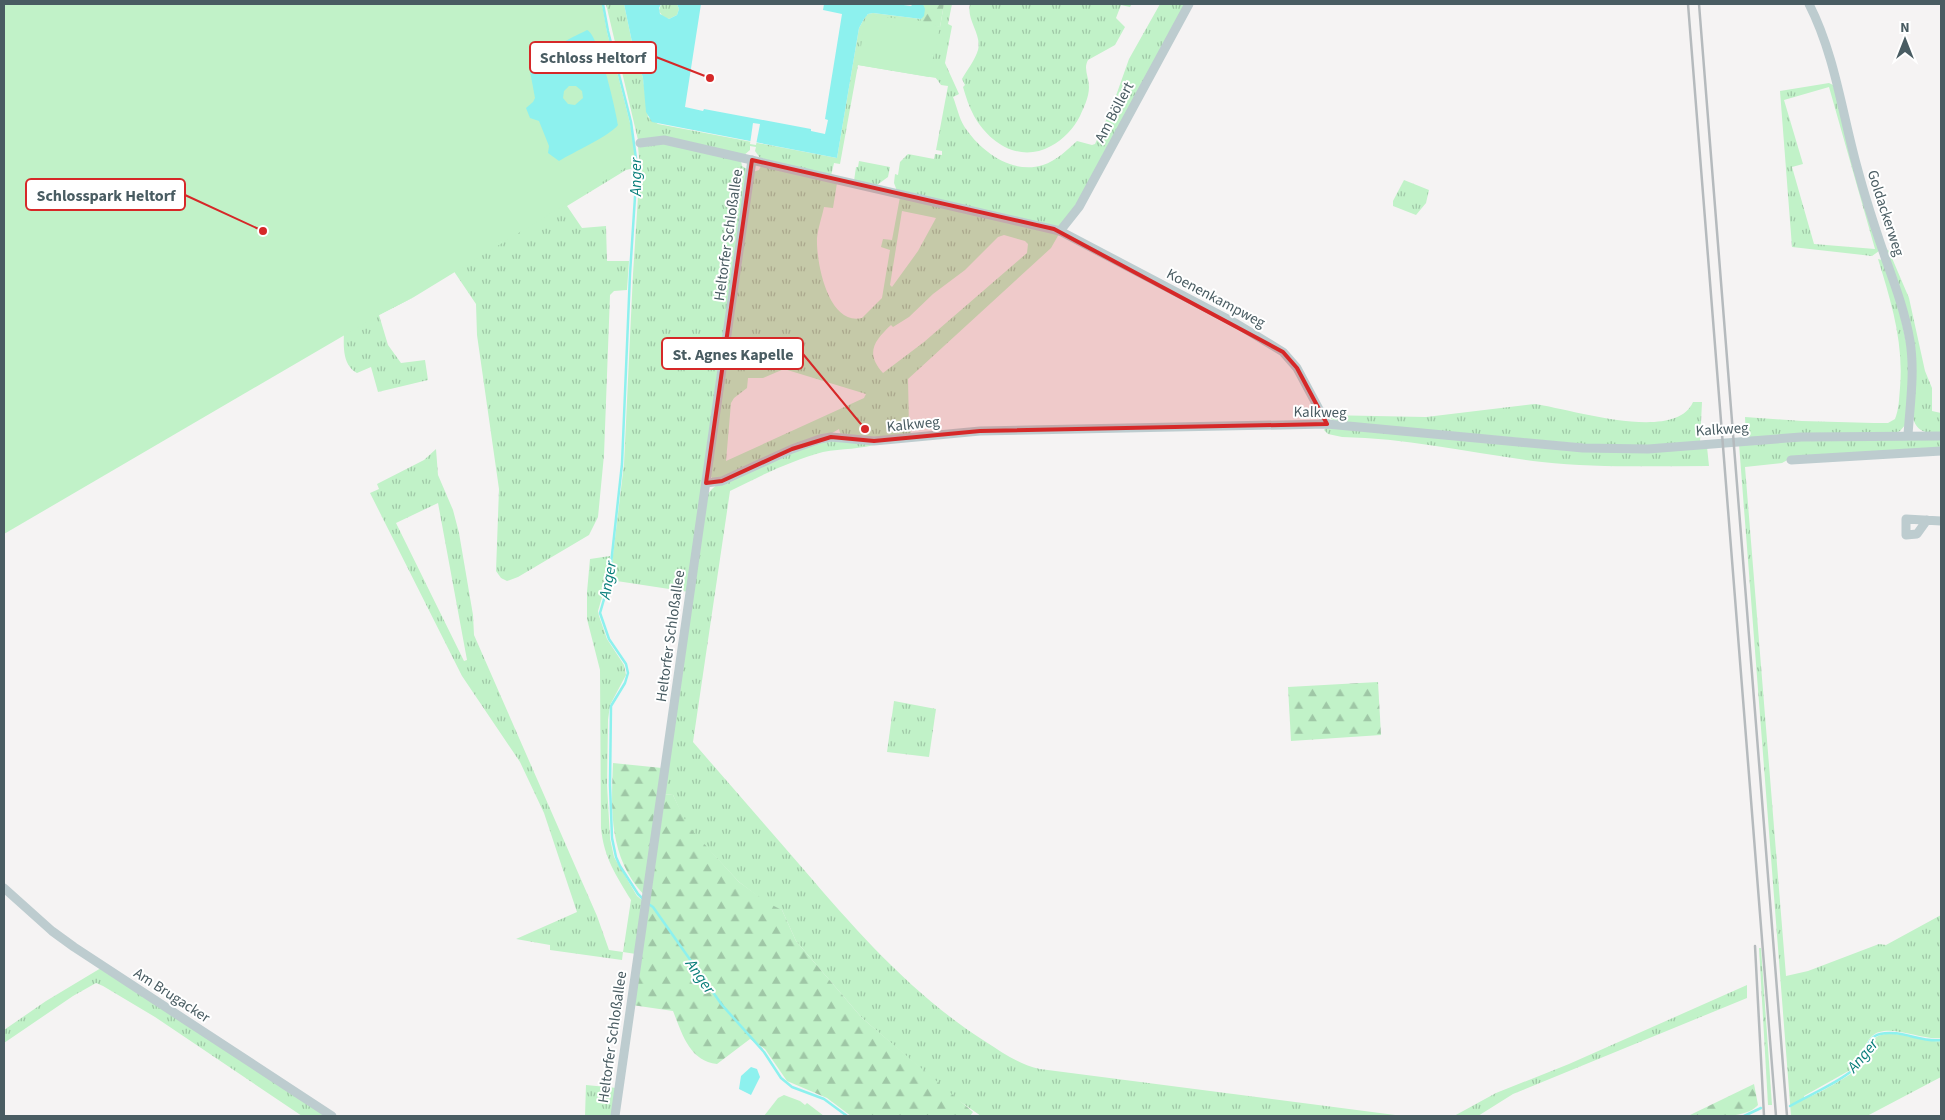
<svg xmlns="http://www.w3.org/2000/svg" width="1945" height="1120" viewBox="0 0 1945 1120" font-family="'Source Sans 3',sans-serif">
<defs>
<pattern id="grass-tufts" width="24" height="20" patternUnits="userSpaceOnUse" patternTransform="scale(1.25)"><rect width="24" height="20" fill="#c1f2c8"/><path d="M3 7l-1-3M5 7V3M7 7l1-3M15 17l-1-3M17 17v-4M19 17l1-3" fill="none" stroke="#9fc7a6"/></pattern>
<pattern id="forest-firs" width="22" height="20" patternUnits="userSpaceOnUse" patternTransform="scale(1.25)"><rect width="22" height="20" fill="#c1f2c8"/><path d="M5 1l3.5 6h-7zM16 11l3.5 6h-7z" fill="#9fc7a6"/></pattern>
</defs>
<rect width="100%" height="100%" fill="#f5f3f3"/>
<g fill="url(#grass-tufts)" fill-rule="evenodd">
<path d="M606,4H624L632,42L643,78L648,117L658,124L837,158L859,28L864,19L868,14L873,13L921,19V25L940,27L944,4H952L948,24L952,26L945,63L959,94L953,97C957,107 959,118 964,126C980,151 1012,175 1043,165C1056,161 1067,150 1077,141L1092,145L1095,144L1112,107L1129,59L1160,4H1188L1077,207L1058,227L897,191L894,183L895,174L898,175L900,162L908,154L934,159L935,154L942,155V151L936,150L948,86L941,85L936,78L858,65L840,164L834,163L831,176L760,158L755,151L756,147L750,146V150L743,156L638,140Z"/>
<path d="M661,4H677L679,9L677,15L669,19L663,17L659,11Z"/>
<path d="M970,4H1132L1130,7L1121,5L1116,18L1125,27L1115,45L1088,60C1083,69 1089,77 1089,87C1089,97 1084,107 1080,116C1074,128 1063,140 1051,146C1020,163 990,144 974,116C969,107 966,97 963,87L965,85L962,79C967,70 975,60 978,50C982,34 966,20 970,4Z"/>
<path d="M1829,83L1833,85L1879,251L1872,256L1792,247L1780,91ZM1829,87L1875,249L1814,244L1792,167L1803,164L1784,100Z"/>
<path d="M658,142L741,161L742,166L748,170L689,592L610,580L624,464L633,274L640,166L638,147Z"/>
<path d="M634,148L635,168L626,170L567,206L582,228L606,226L607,261H629L627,290L614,291L610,295L604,455L598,517L589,535L518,577L507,581L501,578L496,571L499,489L477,335L476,304L451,267Z"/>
<path d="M859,161L890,167L888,177L877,185L854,181L856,167H858Z"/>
<path d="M761,166L837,183L833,208L824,207C822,217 818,228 817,238C816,262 828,326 862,318L882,298L890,250L881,247L883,239L892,240L900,197L1059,234L1051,248L908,379L909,427L912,436L874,440L841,436L839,429L827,436L721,479L712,478L709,474L753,172L759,170ZM902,211L936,218L918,251L892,287L890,285ZM1004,235L1025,241L1028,244L1027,253L924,342L883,373C865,353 874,341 891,325L893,327L909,317L933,294L965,270L998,237ZM784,369L866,394L864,398L726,461L731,403L734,398L747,388L748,378H763Z"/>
<path d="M1404,180L1429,190L1426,203L1416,215L1393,206V201Z"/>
<path d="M1883,246L1889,251L1909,298L1925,371L1932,388V411L1941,413V434C1928,433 1917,433 1913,418V360Z"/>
<path d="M1878,259L1882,260L1896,294L1910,361L1906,424L1900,431L1894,434L1746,439L1745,417L1802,421L1874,423H1888L1895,419C1899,409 1899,399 1900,388C1904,343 1891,301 1878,259Z"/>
<path d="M414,297L379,315L388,345L401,363L425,360L428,380L378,392L371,367L357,373C341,364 344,344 344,327Z"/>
<path d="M1693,402H1702L1700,443L1618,447L1337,422L1324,415L1426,417L1534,404C1568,408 1675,444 1693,402Z"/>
<path d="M1326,427L1580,449L1707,447L1709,466C1654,466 1597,468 1542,462C1475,454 1409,438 1342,437L1328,434L1324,430Z"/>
<path d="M1941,438V449L1791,458L1782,463L1745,467L1786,976L1808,971L1879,944L1886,945L1941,915V1038C1922,1041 1888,1022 1872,1036C1863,1044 1862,1059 1852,1069L1804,1096V1099C1816,1095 1853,1075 1860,1066C1867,1055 1866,1040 1881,1035C1898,1030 1922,1043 1941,1041V1077L1867,1116H1791L1739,444L1801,439Z"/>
<path d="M826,440L880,443C861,450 842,448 823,452C790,461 760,476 730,491L693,742C730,785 768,828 805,871C859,934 915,997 986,1042C1003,1053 1020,1065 1040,1069L1403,1116H981L955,1098L862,1018L796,941L782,910L768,904L739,882L687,826L673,795L663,794L707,495L712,489L718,484L793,451Z"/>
<path d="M436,449L438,475L453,510L459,533L473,615L474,635L597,916L609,950L623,952L631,900C616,875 604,858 601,828L600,670L587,619V592L590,559L610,556L607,580L598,611L599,616L607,639L624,665L626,675L610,705L608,720L607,785L610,838L614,857L637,896L643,901L636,954L623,952L622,960L550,950V945L516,939L577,912L544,813L520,762L462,676L370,493L379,489L377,484L424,460ZM438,503L467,660L464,661L396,523Z"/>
<path d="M894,701L936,709L929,757L887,752Z"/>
<path d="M1759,948H1761L1772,1105H1768Z"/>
<path d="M101,968L329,1116H302L155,1017L103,986L96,983L73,996L4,1043V1030L46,1001Z"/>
<path d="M1747,985V998L1513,1094L1478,1116H1454L1496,1093L1569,1064Z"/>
<path d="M586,1085L617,1088L613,1116H585Z"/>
</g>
<g fill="url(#forest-firs)">
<path d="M923,4H944L940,27L921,25V19L924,13Z"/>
<path d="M1378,682L1381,735L1291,741L1288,687Z"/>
<path d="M613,763L662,768L644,895C609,857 611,812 613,763Z"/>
<path d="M663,794L673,795L688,826L739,882L768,903L782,910L796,941L862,1018L973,1112L970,1116H851L827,1098L787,1081L765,1049L750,1039L717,1064C689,1061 682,1033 673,1011L632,1005Z"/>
<path d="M1754,1084L1758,1105C1745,1120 1707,1116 1688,1116Z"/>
</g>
<g fill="#c1f2c8">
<path d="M4,4H602L607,32L630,123L636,155L630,165L414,297L379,315L4,534Z"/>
<path d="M866,15L921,21L940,27L929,77L858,65Z"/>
<path d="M784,1095L800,1101L805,1105L807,1103L824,1116H764L778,1098Z"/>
</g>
<g fill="#8df1ee" fill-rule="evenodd">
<path d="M624,4H661L659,8L660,14L669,19L677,15L679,9L677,4H701L685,107L703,111L704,109L811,129V131L825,134L828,120L825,119L842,14L823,10L824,4H896L911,6L913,4H923L925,9L924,16L921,19L873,13L868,14L864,19L859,28L837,158L652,122L646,112L643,78L632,42Z"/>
<path d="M587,30C598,33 616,110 618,125C611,135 572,153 559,161L548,153L549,146L539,121L530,118L526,108L533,102L535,98L530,71C540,51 568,40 587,30ZM569,86H576L582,91L583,98L575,105L568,104L563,98L564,91Z"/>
<path d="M751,1067L757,1069L760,1077L751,1095L739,1089L741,1076Z"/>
</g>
<path fill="#f5f3f3" d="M753,123L760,124L756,145L750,144Z"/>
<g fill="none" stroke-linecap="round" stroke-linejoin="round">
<g stroke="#8df1ee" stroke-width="2.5">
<path d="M603,4L608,31L631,122L637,166L630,274L622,464L609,582L600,613L609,639L626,664L628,673L625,683L611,706L610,785L612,838L616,857L620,866L638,894L643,899"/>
<path d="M647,903L653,907L722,1005L764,1052L781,1078L792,1087L824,1099L847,1116"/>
<path d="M1790,1106C1807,1096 1844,1080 1856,1067C1866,1057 1865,1037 1880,1034C1901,1029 1921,1043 1941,1040"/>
<path d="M1744,1116L1761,1108"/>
</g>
<g stroke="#bdcccf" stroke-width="9">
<path d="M1809,4C1835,55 1842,113 1857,167C1865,197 1875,228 1885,257C1895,285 1905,312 1910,341C1915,372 1910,404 1908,435"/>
<path d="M640,143L664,140L1060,231L1237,324L1283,352L1297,368L1327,424"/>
<path d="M1060,231L1079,207L1189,4"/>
<path d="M1791,460L1941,451"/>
<path d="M706,483L722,481L792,449L820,439L831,437L874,441L980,431L1327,424L1583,448L1648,449L1801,437L1941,436"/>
<path d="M1927,520L1917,534L1906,535V519L1941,521"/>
<path d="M4,888L52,931L74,947L332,1116"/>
<path d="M615,1116L752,160"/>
</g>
<g stroke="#b5babd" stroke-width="2.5">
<path d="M1688,4L1776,1116"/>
<path d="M1699,4L1787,1116"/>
<path d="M1755,946L1764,1116"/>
</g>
</g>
<path fill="#d62828" fill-opacity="0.2" stroke="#d62828" stroke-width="4" stroke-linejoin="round" d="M752,160L1054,229L1283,352L1297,368L1327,424L980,431L874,441L831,437L792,449L722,481L706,483Z"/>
<g text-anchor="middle" stroke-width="4" stroke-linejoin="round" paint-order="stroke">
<g font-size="15" fill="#495c62" stroke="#fff">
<text transform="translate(1114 112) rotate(-62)" y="5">Am Böllert</text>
<text transform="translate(1886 213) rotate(72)" y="5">Goldackerweg</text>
<text transform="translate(728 235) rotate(-82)" y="5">Heltorfer Schloßallee</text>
<text transform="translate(1216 298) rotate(28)" y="5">Koenenkampweg</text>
<text transform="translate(1320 412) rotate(1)" y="5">Kalkweg</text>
<text transform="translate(913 424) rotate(-6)" y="5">Kalkweg</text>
<text transform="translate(1722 429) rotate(-4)" y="5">Kalkweg</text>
<text transform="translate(670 636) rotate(-82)" y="5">Heltorfer Schloßallee</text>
<text transform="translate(172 995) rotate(33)" y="5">Am Brugacker</text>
<text transform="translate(612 1037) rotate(-82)" y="5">Heltorfer Schloßallee</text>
</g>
<g font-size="16" font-style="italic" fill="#097e7a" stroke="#fff">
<text transform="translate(635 177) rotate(-90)" y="6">Anger</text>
<text transform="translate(607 580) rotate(-80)" y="6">Anger</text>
<text transform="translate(701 976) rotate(55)" y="6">Anger</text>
<text transform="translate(1862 1055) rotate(-50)" y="6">Anger</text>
</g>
</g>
<path fill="none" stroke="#d62828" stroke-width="2" d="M710 78L656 57M263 231L185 195M865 429L803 354"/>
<g fill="#d62828" stroke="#fff" stroke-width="2">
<circle cx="710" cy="78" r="5"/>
<circle cx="263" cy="231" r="5"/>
<circle cx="865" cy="429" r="5"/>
</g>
<g fill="#fff" stroke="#d62828" stroke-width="2">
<rect x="530" y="42" width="126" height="31" rx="5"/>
<rect x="26" y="179" width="159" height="31" rx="5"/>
<rect x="662" y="338" width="141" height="31" rx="5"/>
</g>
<g font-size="16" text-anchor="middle" font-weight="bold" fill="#495c62">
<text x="593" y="63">Schloss Heltorf</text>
<text x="106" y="201">Schlosspark Heltorf</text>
<text x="733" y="360">St. Agnes Kapelle</text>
</g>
<rect width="1945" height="1120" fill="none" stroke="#495c62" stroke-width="10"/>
<g transform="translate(1905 40)" stroke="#ffffff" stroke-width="4" paint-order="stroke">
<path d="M0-4L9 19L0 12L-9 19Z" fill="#495c62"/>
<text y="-8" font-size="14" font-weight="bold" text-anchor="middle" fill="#495c62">N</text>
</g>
</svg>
